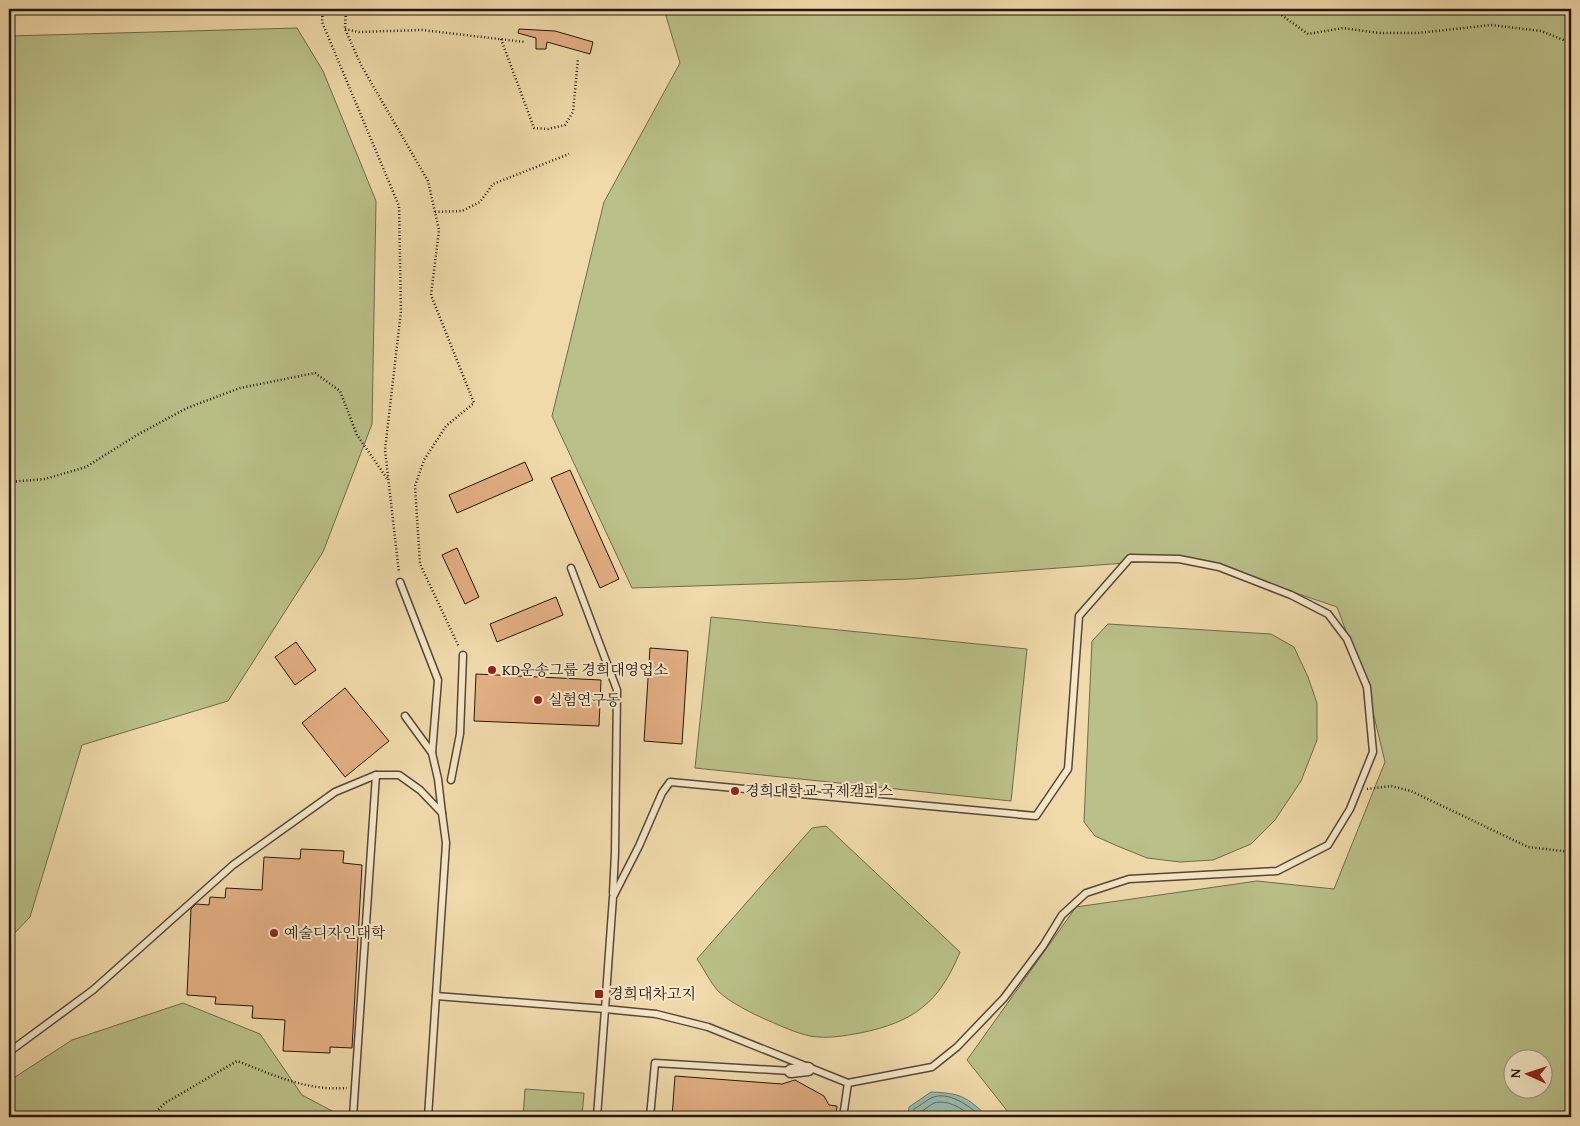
<svg xmlns="http://www.w3.org/2000/svg" width="1580" height="1126" viewBox="0 0 1580 1126" font-family="'Gentium Book Plus','Noto Serif KR',serif">
<rect width="100%" height="100%" fill="#f0daab"/>
<filter id="stains"><feTurbulence type="fractalNoise" baseFrequency=".004" numOctaves="4"/><feColorMatrix values="0 0 0 0 .2 0 0 0 0 .09 0 0 0 0 .02 0 0 0 .5 -.17"/></filter>
<radialGradient id="worn" r=".72"><stop offset=".6" stop-color="#630" stop-opacity="0"/><stop offset="1" stop-color="#630" stop-opacity=".3"/></radialGradient>
<g fill="#bac089" stroke="#6e6b4c" fill-rule="evenodd">
<path d="M664,9H1571V1117H1012L967,1060L1076,907L1257,881L1334,889L1385,762L1367,687L1337,607L1219,567L1179,559L911,579L632,588L552,416L604,202L680,63ZM1512,1058H1542V1088H1512Z"/>
<path d="M297,28L323,71L376,201L372,424L323,552L228,701L82,745L30,917L9,939V36Z"/>
<path d="M711,617L1027,649L1011,801L695,768Z"/>
<path d="M1108,624L1271,634L1294,647L1308,677L1317,703V740L1301,781L1275,820L1251,844L1213,860L1180,862L1147,858L1115,845L1095,836L1084,822L1092,641Z"/>
<path d="M826,826L960,952C939,1003 914,1022 860,1033C843,1036 827,1039 810,1036C796,1033 781,1026 767,1020C753,1014 729,1002 718,991C710,982 704,969 697,959L812,828Z"/>
<path d="M183,1003L260,1034L302,1095L334,1112L338,1117H9V1081L72,1040Z"/>
<path d="M525,1089L584,1093L582,1117H523Z"/>
</g>
<path fill="#9abaad" stroke="#6a786e" d="M931,1092C961,1093 967,1097 988,1117H908L909,1107Z"/>
<g fill="none" stroke-linecap="round" stroke-linejoin="round">
<g stroke="#5e685e" stroke-width="1">
<path d="M913,1117L914,1109C920,1106 925,1101 931,1098C948,1090 970,1106 981,1117"/>
<path d="M919,1117L920,1113C924,1110 930,1105 934,1103C948,1099 963,1109 972,1117"/>
</g>
</g>
<g fill="#e3af84" stroke="#211610">
<path d="M519,29L555,31L593,42L590,54L547,42L546,49H536V38L518,33Z"/>
<path d="M525,462L533,480L457,513L449,495Z"/>
<path d="M570,470L619,579L600,588L551,478Z"/>
<path d="M457,548L479,597L465,604L442,555Z"/>
<path d="M556,597L563,615L497,642L490,624Z"/>
<path d="M296,642L316,670L295,685L275,657Z"/>
<path d="M650,648L688,651L682,744L644,741Z"/>
<path d="M476,674L601,680L599,726L474,721Z"/>
<path d="M345,688L389,741L345,777L302,723Z"/>
<path d="M301,849L344,851L343,863L362,865L352,1048L330,1047V1053L283,1051L285,1020L252,1018L253,1006L215,1004L216,997L187,995L191,909L196,904L209,905L210,897L225,898L226,888L262,890L264,857L300,859Z"/>
<path d="M675,1076L782,1084L795,1080L824,1096L829,1105L837,1106L836,1117H672Z"/>
</g>
<g fill="none" stroke-linecap="round" stroke-linejoin="round">
<g stroke="#554737" stroke-width="9">
<g id="lane">
<path d="M1130,558L1179,559L1219,567L1291,595L1328,614L1347,639L1367,687L1373,752L1350,809L1328,845L1277,871L1129,879L1086,893L1062,915L1043,946L1004,998L957,1047L932,1067L848,1083L708,1027L656,1014L605,1009L613,897L639,846L662,793L670,782L1036,816L1068,769L1079,616Z"/>
<path d="M571,568L617,690L615,853L613,893"/>
<path d="M405,716L432,753"/>
<path d="M451,780L460,734L463,655"/>
<path d="M436,996L605,1009L597,1117"/>
<path d="M9,1052L93,990L233,865L335,792L376,775H399L420,790L442,813L438,779L432,753L438,680L400,582"/>
<path d="M353,1117L376,775"/>
<path d="M428,1117L446,843L442,813"/>
<path d="M650,1117L655,1063L791,1071"/>
<path d="M843,1117L848,1083"/>
</g>
</g>
<g stroke="#554737" stroke-width="15">
<path id="street" d="M791,1071L808,1069"/>
</g>
<g stroke="#211610" stroke-width="2.5" stroke-dasharray="1 2.5" stroke-linecap="butt">
<path d="M323,9L322,22L399,206L401,311L385,450L399,573"/>
<path d="M346,9L345,29L361,65L428,181L439,230L431,295L474,403L446,426L424,460L415,486L420,564L459,647"/>
<path d="M1273,9L1308,34L1343,28L1379,33H1418L1491,25L1541,31L1571,43"/>
<path d="M345,29L359,32L422,30L525,42"/>
<path d="M501,39L534,128L548,129L565,125L573,112L578,59"/>
<path d="M435,212L462,211L480,202L493,184L569,154"/>
<path d="M9,482L45,479L86,467L137,435L187,408L240,388L315,373L340,391L357,435L388,480"/>
<path d="M1367,789L1391,786L1411,791L1528,847L1571,852"/>
<path d="M151,1117L165,1103L237,1061C274,1075 306,1091 347,1088"/>
</g>
<use href="#lane" stroke="#f5e7c8" stroke-width="6"/>
<use href="#street" stroke="#f5e7c8" stroke-width="12"/>
</g>
<g fill="#8f2418" stroke="#f5e7c8" stroke-width="2">
<circle cx="492" cy="670" r="5"/>
<circle cx="538" cy="700" r="5"/>
<circle cx="735" cy="791" r="5"/>
<circle cx="274" cy="933" r="5"/>
<rect x="594" y="989" width="10" height="10" rx="2.5"/>
</g>
<g text-anchor="middle" stroke-width="4" stroke-linejoin="round" paint-order="stroke">
<g font-size="15" fill="#211610" stroke="#f5e7c8" text-anchor="start">
<text x="502" y="675">KD운송그룹 경희대영업소</text>
<text x="548" y="705">실험연구동</text>
<text x="745" y="796">경희대학교 국제캠퍼스</text>
<text x="284" y="938">예술디자인대학</text>
<text x="609" y="999">경희대차고지</text>
</g>
</g>
<rect width="1580" height="1126" fill="none" stroke="#f0daab" stroke-width="30"/>
<rect x="10" y="10" width="1560" height="1106" fill="none" stroke="#211610" stroke-width="2.5"/>
<rect x="15" y="15" width="1550" height="1096" fill="none" stroke="#211610"/>
<g transform="translate(1528 1074) rotate(273)"><circle r="24" fill="#f5e7c8" stroke="#a0937e"/>
<path d="M0-4L9 19L0 12L-9 19Z" fill="#8f2418"/>
<text y="-8" font-size="14" font-weight="bold" text-anchor="middle" fill="#211610">N</text>
</g>
<rect width="100%" height="100%" filter="url(#stains)"/>
<rect width="100%" height="100%" fill="url(#worn)"/>
</svg>
